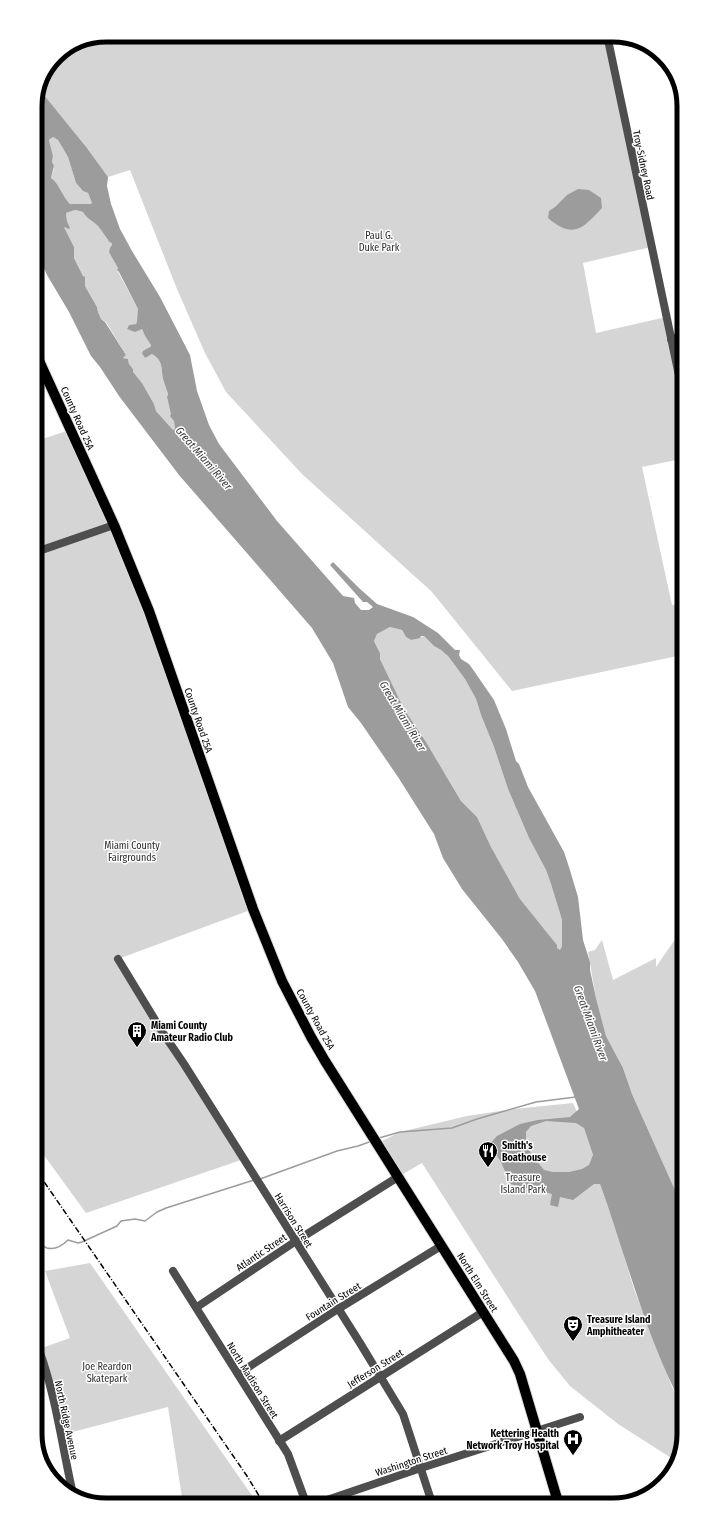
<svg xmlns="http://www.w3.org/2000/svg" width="719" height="1540" viewBox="0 0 719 1540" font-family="'Fira Sans Condensed',sans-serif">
<rect width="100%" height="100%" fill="#fff"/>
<g fill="#d5d5d5">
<path d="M106,35H607L651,247L583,263L596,333L666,317L681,385V459L642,467L672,605L682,604V635L678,636L682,655L512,691L432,592L302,474L226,392L205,353L177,289L130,170L108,177L87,148L40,90L56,55L79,40Z"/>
<path d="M53,137L58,140L68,157L76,183L83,191L88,193L92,203L90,204H70C62,196 59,183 51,178L54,169L52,162L53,156L49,140Z"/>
<path d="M75,210L83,212C86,217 93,221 98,226C102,231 106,237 110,243L111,242L112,245L110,252L118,268L117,270L138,309V321L136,324L129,325L127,329L132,330L142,329L145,336L151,345L144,354L145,358L152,354C165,362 160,370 164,382C165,386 167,390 168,394L167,397L174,421L175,429L173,430L156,411L154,404L142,383L132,372L133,369L129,364L128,359L123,358L126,355L106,322L101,319L98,312L97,307L85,286L83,276L74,258V247L64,227L70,228L67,221L66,213Z"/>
<path d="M70,430L114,525L253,909L118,959L244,1159L86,1213L38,1147L36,441Z"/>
<path d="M390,627L402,630L406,637L411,640L424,636L434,646L441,650L448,656L465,679L476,699L481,715L494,747L508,789L529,838L546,870L551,884L562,920V946L560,950L557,948V945L520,899L491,847L477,817L461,801L426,742L404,709L380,659V653L374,641L377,634Z"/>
<path d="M683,928V1208L632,1094L623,1068L606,1036L596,998L588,952L595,950L602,940L613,980L656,958V967Z"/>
<path d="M573,1103L584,1128L593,1155L600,1184L618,1236L634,1289L672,1387L684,1409V1435L676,1461L618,1424L570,1386L548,1359L512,1304L422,1163L398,1177L378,1143L400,1132L467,1116L514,1109Z"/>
<path d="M90,1263L258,1504H235L200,1497L197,1504H183L168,1407L61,1435L39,1349L70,1338L45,1271Z"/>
</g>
<g fill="#9c9c9c" fill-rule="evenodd">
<path d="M40,90L87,148L108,177L107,186L111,204L120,229L132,251L160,297L190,355L197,391L209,425L219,444L277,521L343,596L354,598L355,603L361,610H369L373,607L367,602H363L330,565L333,562L359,588L377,604L413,617L438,633L455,650H460L459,655L461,659L469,664L474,671L494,700L506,729L516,761L519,764L528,787L564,852L569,867L578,897L583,940L590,962V970L596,998L606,1036L623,1068L632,1094L683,1208L684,1409C646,1338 627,1259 600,1184H594L573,1200L560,1197L558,1207L550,1205L552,1194L510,1184C504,1170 501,1155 487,1147L497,1136L520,1124L538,1120L570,1117L579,1109L535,991L518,962L502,939L462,889L443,858L434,834L398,777L361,723L348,707L333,663L312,628L179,475L119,396L100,367L91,356L69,312L47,275L36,249L35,101ZM53,137L58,140L68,157L76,183L83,191L88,193L92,203L90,204H70C62,196 59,183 51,178L54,166L52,162L53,156L49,140ZM75,210L83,212C86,218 93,221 98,226C102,231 106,237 110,243L111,242L112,245L110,248L109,252L118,268L117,270L119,272L138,309L137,322L136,324L129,325L127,329L135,332L142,329L145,336L151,345L150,347L143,351L142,353L145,358L152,354C165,362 160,370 164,382C165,386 167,390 168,394L167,397L171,414L170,416L174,421L175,429L173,430L156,411L154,404L142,383L133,372V369L129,364L128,359L123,358L126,355L105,322L101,319L98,312L97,307L85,286V277L83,276L74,258V247L64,227L69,229L70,228L67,221L66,213ZM390,627L402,630L406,637L411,640L420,638L421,636H424L434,646L441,650L448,656L465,679L476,699L481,715L494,747L508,789L529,838L546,870L551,884L562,920V946L560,950L557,948V945L520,899L491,847L477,817L461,801L426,742L404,709L380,659V653L374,641L377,634ZM546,1121L576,1123L584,1128L593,1155L589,1165L582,1169L569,1172H553L544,1170L531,1154L526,1141V1132L531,1126Z"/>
<path d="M578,189L589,190L601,198L602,208C583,228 574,240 548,218L549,211L555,207L567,195Z"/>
</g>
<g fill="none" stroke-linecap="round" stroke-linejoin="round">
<g stroke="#9c9c9c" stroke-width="1.5">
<path d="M379,1138L400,1132L452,1128L477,1119L536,1102L576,1097"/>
<path d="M260,1179L337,1151L358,1146L372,1141"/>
<path d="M38,1245C42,1245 44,1247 47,1248C55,1250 63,1245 68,1240L78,1243L82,1242L117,1226L121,1221L135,1219L145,1221L157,1212L166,1208L254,1180"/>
</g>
<g stroke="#dbdbdb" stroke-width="12">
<path id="major" d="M36,354L114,525L149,611L253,909L282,981L311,1037L325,1061L514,1361L520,1374L558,1502"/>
</g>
<g stroke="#4e4e4e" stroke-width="8">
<path d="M607,35L681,385"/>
<path d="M671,339L681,337"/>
<path d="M36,552L114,525"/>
<path d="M118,959L163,1033L184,1064L360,1343L403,1414L432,1503"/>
<path d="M173,1271L288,1454L306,1503"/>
<path d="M197,1307L296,1241L398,1177"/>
<path d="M39,1350C56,1396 62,1446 73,1494"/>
<path d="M238,1374L338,1309L441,1246"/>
<path d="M279,1441L483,1312"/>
<path d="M318,1503L421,1468L580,1417"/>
</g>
<use href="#major" stroke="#000" stroke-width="10"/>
<path stroke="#000" stroke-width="1.5" stroke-dasharray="6 2 1 2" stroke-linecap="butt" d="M38,1173L247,1476L264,1504"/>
</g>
<defs>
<g id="building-pin" transform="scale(1)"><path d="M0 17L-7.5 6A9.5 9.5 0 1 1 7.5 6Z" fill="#000" stroke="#fff"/><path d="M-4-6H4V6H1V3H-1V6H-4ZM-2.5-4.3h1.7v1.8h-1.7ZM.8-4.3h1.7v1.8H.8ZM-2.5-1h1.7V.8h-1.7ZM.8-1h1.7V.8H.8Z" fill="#fff"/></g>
<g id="restaurant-pin" transform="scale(1)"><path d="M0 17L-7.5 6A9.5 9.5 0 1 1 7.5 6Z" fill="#000" stroke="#fff"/><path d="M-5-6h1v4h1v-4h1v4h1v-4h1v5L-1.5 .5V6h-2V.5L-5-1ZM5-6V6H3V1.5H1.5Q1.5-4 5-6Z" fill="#fff"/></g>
<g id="theatre-pin" transform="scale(1)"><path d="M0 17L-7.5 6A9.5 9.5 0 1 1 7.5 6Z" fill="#000" stroke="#fff"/><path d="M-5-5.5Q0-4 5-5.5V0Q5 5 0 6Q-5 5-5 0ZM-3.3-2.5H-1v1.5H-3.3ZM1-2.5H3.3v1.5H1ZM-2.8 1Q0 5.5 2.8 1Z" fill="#fff"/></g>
<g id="hospital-pin" transform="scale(1)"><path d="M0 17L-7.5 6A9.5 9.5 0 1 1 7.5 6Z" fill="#000" stroke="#fff"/><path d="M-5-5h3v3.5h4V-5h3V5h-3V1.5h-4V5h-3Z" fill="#fff"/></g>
</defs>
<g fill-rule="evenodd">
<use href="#building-pin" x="137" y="1031"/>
<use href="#restaurant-pin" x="488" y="1151"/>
<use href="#theatre-pin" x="573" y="1325"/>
<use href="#hospital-pin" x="573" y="1439"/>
</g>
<g text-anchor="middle" stroke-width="3" stroke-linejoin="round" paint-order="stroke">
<g font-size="10" fill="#000" stroke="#fff">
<text transform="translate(644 165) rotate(78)" y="4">Troy-Sidney Road</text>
<text transform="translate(78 418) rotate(66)" y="4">County Road 25A</text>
<text transform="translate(199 720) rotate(71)" y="4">County Road 25A</text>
<text transform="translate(316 1019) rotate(61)" y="4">County Road 25A</text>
<text transform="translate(294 1220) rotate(58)" y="4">Harrison Street</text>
<text transform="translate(261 1252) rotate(-34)" y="4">Atlantic Street</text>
<text transform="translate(478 1282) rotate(58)" y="4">North Elm Street</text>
<text transform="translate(333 1301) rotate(-32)" y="4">Fountain Street</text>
<text transform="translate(375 1368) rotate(-32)" y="4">Jefferson Street</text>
<text transform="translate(253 1380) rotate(58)" y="4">North Madison Street</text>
<text transform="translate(67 1420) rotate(78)" y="4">North Ridge Avenue</text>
<text transform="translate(411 1461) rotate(-18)" y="4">Washington Street</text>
</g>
<g font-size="10" fill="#2c2c2c" stroke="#fff">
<text x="379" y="239">Paul G.<tspan x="379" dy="12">Duke Park</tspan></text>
<text x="132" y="849">Miami County<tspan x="132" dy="12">Fairgrounds</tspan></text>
<text x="523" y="1181">Treasure<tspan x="523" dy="12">Island Park</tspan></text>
<text x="107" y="1370">Joe Reardon<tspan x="107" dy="12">Skatepark</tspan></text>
</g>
<g font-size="10" font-weight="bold" fill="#000" stroke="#fff" text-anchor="start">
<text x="151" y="1029">Miami County<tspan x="151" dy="12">Amateur Radio Club</tspan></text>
<text x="502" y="1149">Smith's<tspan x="502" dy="12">Boathouse</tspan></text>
<text x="587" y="1323">Treasure Island<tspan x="587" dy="12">Amphitheater</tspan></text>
<text x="559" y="1437" text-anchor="end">Kettering Health<tspan x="559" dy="12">Network Troy Hospital</tspan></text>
</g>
<g font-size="11" font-style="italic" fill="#3d3d3d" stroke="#fff">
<text transform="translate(204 458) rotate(49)" y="4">Great Miami River</text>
<text transform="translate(403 716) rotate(59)" y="4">Great Miami River</text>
<text transform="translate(591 1023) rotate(70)" y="4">Great Miami River</text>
</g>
</g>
<path d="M0 0H719V1540H0ZM106 42H613A64 64 0 0 1 677 106V1434A64 64 0 0 1 613 1498H106A64 64 0 0 1 42 1434V106A64 64 0 0 1 106 42Z" fill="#fff" fill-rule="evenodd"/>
<path fill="none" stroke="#000" stroke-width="5" d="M106 42H613A64 64 0 0 1 677 106V1434A64 64 0 0 1 613 1498H106A64 64 0 0 1 42 1434V106A64 64 0 0 1 106 42Z"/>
</svg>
